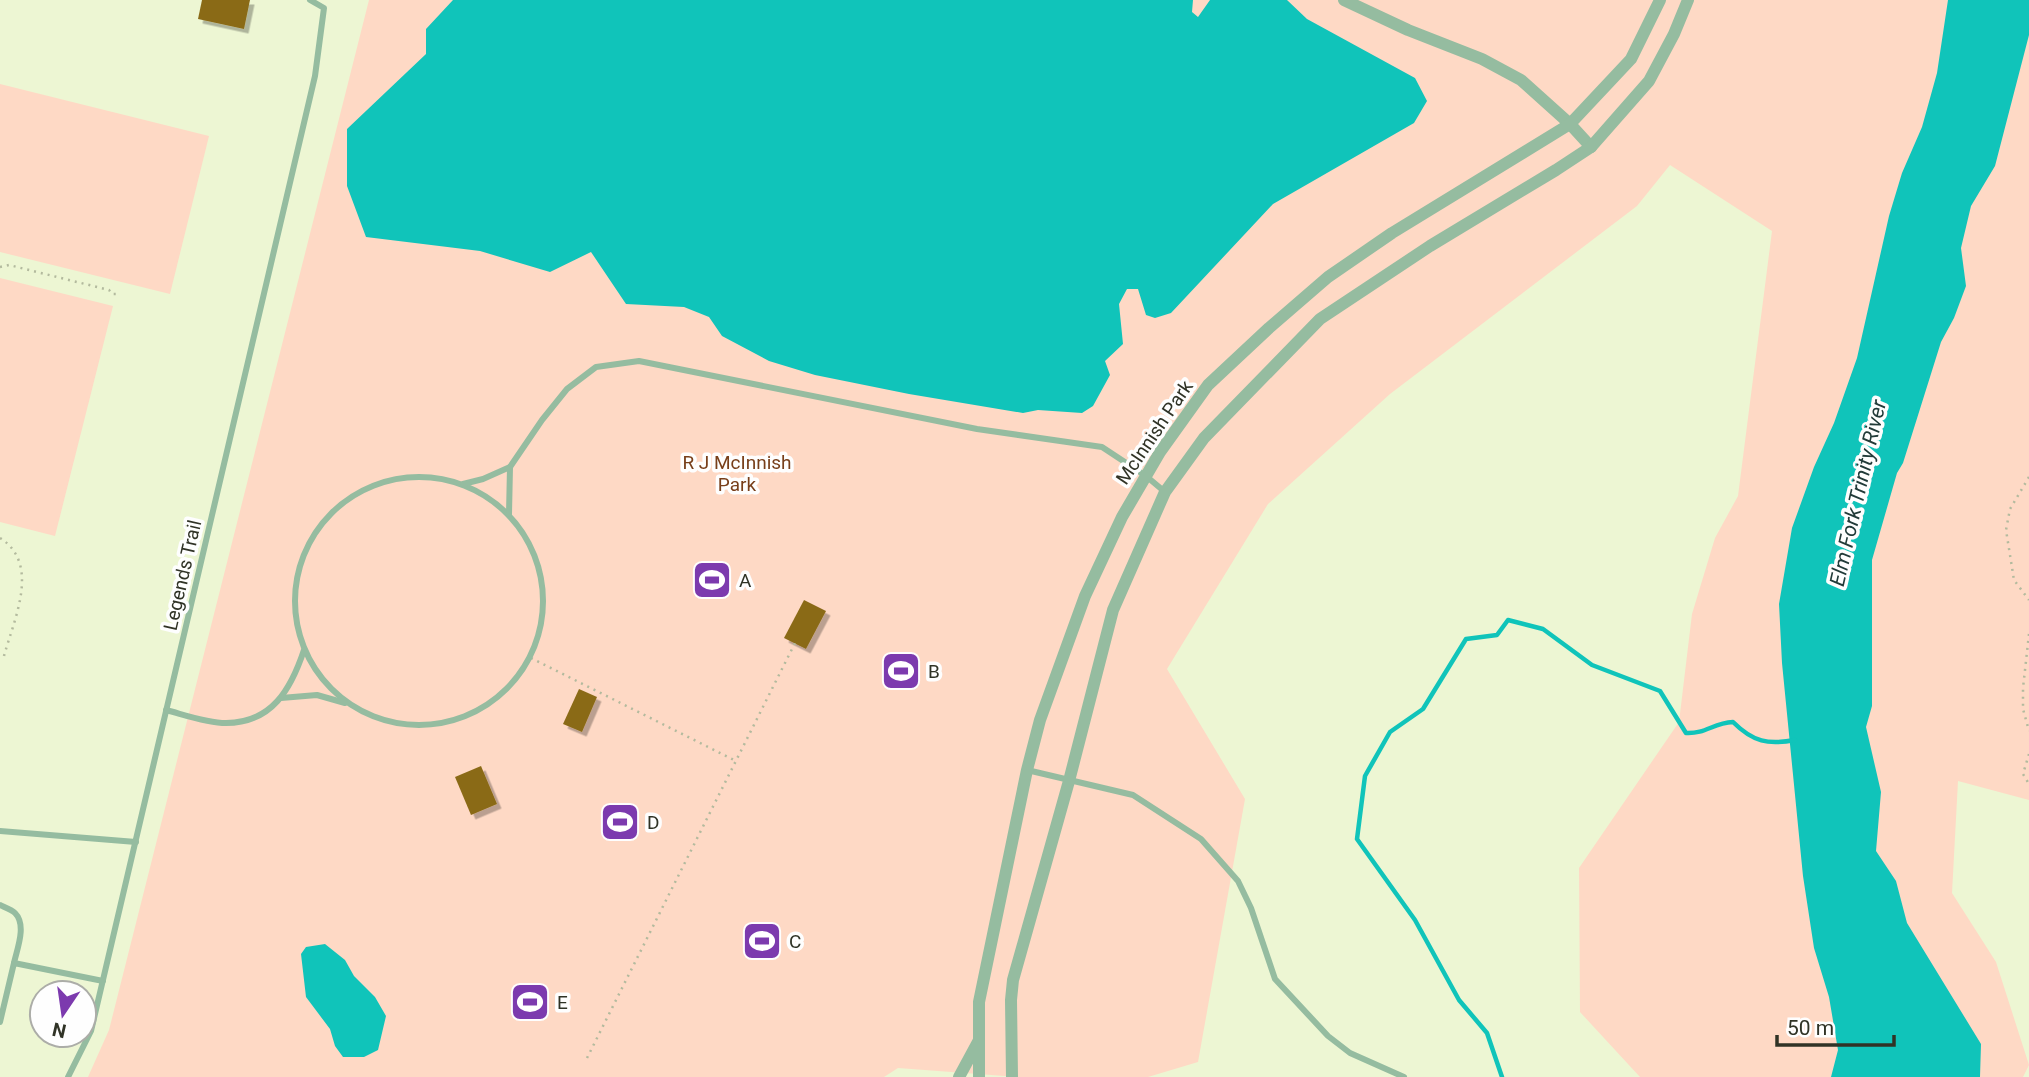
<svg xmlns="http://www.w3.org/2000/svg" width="2029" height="1077" viewBox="0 0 2029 1077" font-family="Roboto,sans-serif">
<defs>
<filter id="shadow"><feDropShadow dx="4.5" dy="4.5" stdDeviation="0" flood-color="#0004"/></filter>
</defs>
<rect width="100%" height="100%" fill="#edf6d3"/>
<g fill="#fed9c5">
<path d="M369,0H2029V800L1958,781L1952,893L1996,962L2029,1065L2023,1077H1640L1580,1012L1579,868L1679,722L1692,614L1715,538L1738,496L1772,231L1670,165L1637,206L1390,394L1268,504L1167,669L1245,799L1198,1062L1148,1077H1018L898,1068L884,1077H88L109,1030Z"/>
<path d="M0,84L209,136L170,294L0,252Z"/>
<path d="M0,278L113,306L55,536L0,522Z"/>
</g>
<g fill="#10c4ba">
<path d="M453,0H1193L1192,12L1198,17L1210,0H1287L1307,19L1415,78L1427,101L1414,123L1273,204L1171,313L1155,318L1146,315L1138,289H1127L1119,304L1123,344L1105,361L1110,375L1093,406L1082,413L1038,410L1023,413L909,394L815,375L769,361L722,336L709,317L684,307L626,304L591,252L550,272L480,251L366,237L347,186V129L426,54V29Z"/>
<path d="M1948,0H2029V35L1995,166L1971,206L1961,248L1966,286L1954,318L1941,342L1903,463L1897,473L1872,560V706L1866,727L1881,792L1876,851L1896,881L1907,923L1981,1044L1980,1077H1831L1838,1050L1829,997L1814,948L1803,876L1782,663L1779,604L1792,528L1814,467L1834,423L1857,358L1889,216L1902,173L1922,127L1937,73Z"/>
<path d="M325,944L345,960L354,976L375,997L386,1016L378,1050L364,1057H343L335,1046L330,1029L306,997L301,954L306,947Z"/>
</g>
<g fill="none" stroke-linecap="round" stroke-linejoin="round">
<path stroke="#10c4ba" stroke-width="4.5" d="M1502,1077L1487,1033L1459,1000L1415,920L1357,839L1365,776L1390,732L1423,709L1466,639L1497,635L1508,620L1543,629L1592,665L1660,691L1686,733C1706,734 1713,723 1733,722C1753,742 1768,745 1795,740"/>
</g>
<g fill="#8a6a19" filter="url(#shadow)">
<path d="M202,0H250L244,29L198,19Z"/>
<path d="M804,600L826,611L806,649L784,638Z"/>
<path d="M579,689L597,697L582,732L563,724Z"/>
<path d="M481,766L497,804L471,815L455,777Z"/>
</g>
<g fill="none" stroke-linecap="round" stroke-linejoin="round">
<g stroke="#b3ba9e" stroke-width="2.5" stroke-dasharray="2 5" stroke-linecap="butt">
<path d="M0,267L9,265L109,290L112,294H120"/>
<path d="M2029,477L2010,509L2006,530L2014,580L2029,600"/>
<path d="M0,538C41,564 14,619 4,656H0"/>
<path d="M2029,634L2023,688V709L2029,731"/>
<path d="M531,658L736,761"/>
<path d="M2029,754L2023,774L2029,784"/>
<path d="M587,1058L795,643"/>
</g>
<g stroke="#95bca0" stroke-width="6">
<circle cx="419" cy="601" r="124"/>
<path d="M463,484L483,479L510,467"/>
<path d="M509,514L510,467L542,420L567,389L596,367L639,361L977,429L1102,447L1146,476L1165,492"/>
<path d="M281,698L317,695L345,703"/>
<path d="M166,710C185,715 207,723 226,723C272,723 291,689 304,650"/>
<path d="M1027,770L1133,795L1201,839L1238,881L1251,908L1275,979L1328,1036L1350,1053L1404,1077"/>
<path d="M0,831L136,842"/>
<path d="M0,905C4,907 12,910 15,913C27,925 17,949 14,963"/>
<path d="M0,1022L14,963L103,981"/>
<path d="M68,1077L91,1031L315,76L324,8L310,0"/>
</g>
<g stroke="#95bca0" stroke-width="12">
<path d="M1344,0L1408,30L1482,59L1521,80L1570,124L1591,147"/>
<path d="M959,1077L979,1040"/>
<path d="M979,1077V1002L1027,770L1040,720L1085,596L1122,517L1160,452L1208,385L1269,328L1328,277L1392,233L1570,124L1631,59L1660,0"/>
<path d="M1012,1077L1011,1000L1013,980L1069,781L1113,610L1165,492L1204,438L1320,319L1430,246L1556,170L1591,147L1649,81L1674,34L1688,0"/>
</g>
</g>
<defs>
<g id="stadium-square" transform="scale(2.0125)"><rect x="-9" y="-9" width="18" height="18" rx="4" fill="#7c3aae" stroke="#fefefe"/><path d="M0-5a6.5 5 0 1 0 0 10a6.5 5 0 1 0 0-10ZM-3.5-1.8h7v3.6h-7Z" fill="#fff"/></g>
</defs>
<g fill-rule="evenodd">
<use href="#stadium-square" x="712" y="580"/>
<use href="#stadium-square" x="901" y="671"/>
<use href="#stadium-square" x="620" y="822"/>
<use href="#stadium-square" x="762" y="941"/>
<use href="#stadium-square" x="530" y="1002"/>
</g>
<g text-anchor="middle" stroke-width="7" stroke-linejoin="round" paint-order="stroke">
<g font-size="19" fill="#303326" stroke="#fefefe">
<text transform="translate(1154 432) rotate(-56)" y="7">McInnish Park</text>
<text transform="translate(182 575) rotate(-77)" y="7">Legends Trail</text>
</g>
<g font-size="19" fill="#783f1a" stroke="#fefefe">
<text x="737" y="469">R J McInnish<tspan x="737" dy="22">Park</tspan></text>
</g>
<g font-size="19" fill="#303326" stroke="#fefefe" text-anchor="start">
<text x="739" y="587">A</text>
<text x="928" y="678">B</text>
<text x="647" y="829">D</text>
<text x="789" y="948">C</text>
<text x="557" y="1009">E</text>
</g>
<g font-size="21" font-style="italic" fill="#223b39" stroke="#fefefe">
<text transform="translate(1858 493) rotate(-77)" y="7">Elm Fork Trinity River</text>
</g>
</g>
<g transform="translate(63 1014) rotate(193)"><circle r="33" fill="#fefefe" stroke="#acada8" stroke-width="2"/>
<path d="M0-5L12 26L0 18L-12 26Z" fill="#7c3aae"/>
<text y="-10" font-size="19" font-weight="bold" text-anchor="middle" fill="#303326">N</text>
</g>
<path d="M1777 1035v10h117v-10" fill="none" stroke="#303326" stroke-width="3.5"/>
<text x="1787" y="1035" font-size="21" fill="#303326" stroke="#fefefe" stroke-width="5" paint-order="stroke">50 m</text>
</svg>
